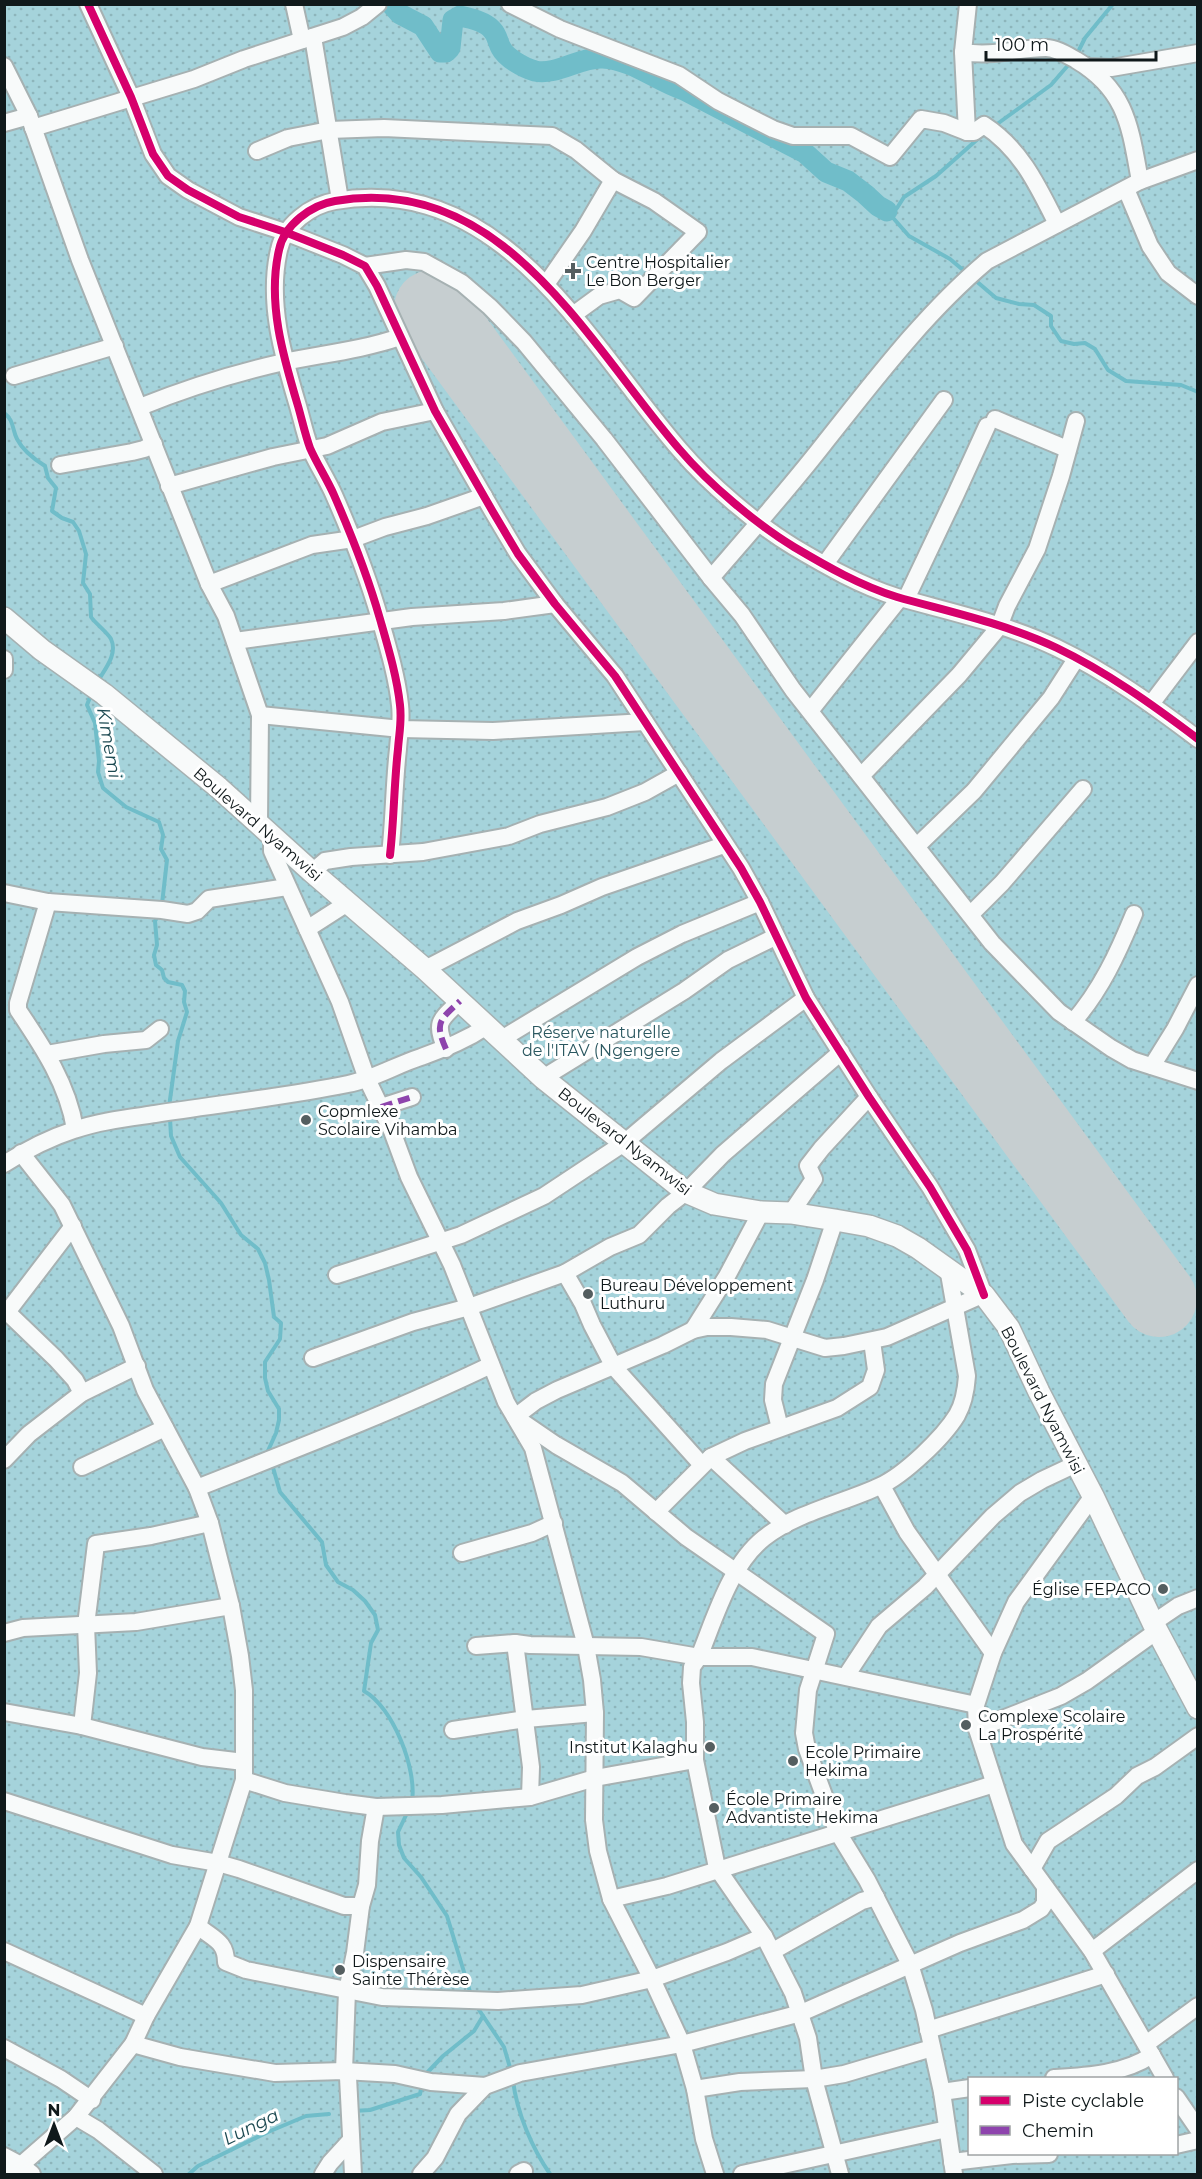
<svg xmlns="http://www.w3.org/2000/svg" width="1202" height="2179" viewBox="0 0 1202 2179" font-family="Montserrat,sans-serif">
<defs>
<pattern id="green-dots" width="8" height="8" patternUnits="userSpaceOnUse" patternTransform="scale(1.5)"><rect width="8" height="8" fill="#a5d3db"/><path d="M2 2h.1M6 6h.1" fill="none" stroke="#8db5bb" stroke-width="1.8" stroke-linecap="round"/></pattern>
</defs>
<rect width="100%" height="100%" fill="#d1dfe1"/>
<path fill="url(#green-dots)" fill-rule="evenodd" d="M5,5H1197V2174H5ZM970,2078H1176V2154H970Z"/>
<g fill="none" stroke-linecap="round" stroke-linejoin="round">
<g stroke="#70bdc9" stroke-width="4">
<path d="M1077,54L1085,38L1113,4"/>
<path d="M993,127L1051,85L1070,63"/>
<path d="M963,270L950,259L909,236L887,211L897,208L904,197L936,176L980,137"/>
<path d="M975,280L996,298L1019,304L1034,305L1051,316V326L1061,341L1074,344L1085,343L1095,349L1108,370L1126,381L1181,385L1198,392"/>
<path d="M4,413C14,420 12,429 17,439C23,451 34,459 45,466L48,478L56,488L52,511L62,518L73,522L79,531L86,554L83,583L90,594L91,617C95,623 108,633 111,639C118,654 105,669 98,681"/>
<path d="M92,692L87,705L95,723L99,761L98,772L103,788L126,807L159,822L163,835L161,849L167,860L162,904"/>
<path d="M159,914L155,921L157,945L154,955L156,965L162,970L164,978L168,982L182,985L185,991L184,1002L187,1012L178,1041L169,1107"/>
<path d="M170,1118L171,1136L180,1157L221,1203L241,1235L258,1249L265,1263L269,1280L274,1317L281,1323L280,1339L265,1362V1378L268,1391L279,1409V1420L276,1433L267,1453"/>
<path d="M272,1464L280,1492L322,1542L326,1565L338,1582L353,1590L365,1601L375,1615L378,1630L371,1643L364,1691C393,1707 417,1769 412,1801"/>
<path d="M408,1811L398,1832L399,1845L404,1858L421,1877L447,1916L471,1995"/>
<path d="M475,2004L504,2047L511,2071"/>
<path d="M423,2077L443,2056L474,2031L483,2016"/>
<path d="M513,2081C517,2113 532,2148 550,2174"/>
<path d="M353,2111L370,2110L420,2094L422,2084"/>
<path d="M189,2174L198,2166L268,2132L306,2116L329,2114"/>
</g>
<path stroke="#70bdc9" stroke-width="21" d="M391,4L400,14L423,26L440,52H446L450,48L453,20L460,16C470,18 487,22 493,31C497,35 498,43 501,48C506,58 524,68 535,71C556,76 582,56 603,58C634,60 656,81 684,90L805,153L826,172L848,181L865,194L878,206L887,211"/>
<path stroke="#c6ced0" stroke-width="76" d="M432,308L1159,1299"/>
<g stroke="#a6b1b2" stroke-width="20">
<g id="minor">
<path d="M88,4L131,97L153,154L168,176L188,190L239,217L285,232L343,255L365,266L377,286L435,411L493,512L518,554L555,604L615,676L741,868L760,902L806,998L869,1097L930,1187L967,1250L984,1295"/>
<path d="M294,4L302,40"/>
<path d="M510,4L560,29L679,75L718,101L773,129L793,136H851L890,157L921,119L944,123L967,132H974L984,125C1021,149 1038,186 1057,224"/>
<path d="M968,4L963,52C993,57 1017,48 1046,48C1056,48 1067,55 1076,60C1127,90 1130,127 1140,181"/>
<path d="M313,37L340,200"/>
<path d="M963,52L967,132"/>
<path d="M4,66L29,116L80,260L209,584L226,616L260,715L259,823"/>
<path d="M1088,67L1111,68L1198,53"/>
<path d="M4,123L29,116"/>
<path d="M33,128L194,79L244,59L343,27L362,17L378,4"/>
<path d="M257,151L288,138L329,130L384,128L552,136L576,150L613,180L654,201L698,232L634,298L620,290L599,296L573,315"/>
<path d="M1126,189L1150,246L1168,273L1198,296"/>
<path d="M365,266L406,260L424,262L462,283L490,307L524,342L604,439L711,578L742,615L793,690L992,943L1059,1012L1111,1048L1132,1060L1198,1081"/>
<path d="M547,283L583,231L613,180"/>
<path d="M14,376L115,346"/>
<path d="M140,407C187,388 235,373 284,362C323,354 362,350 400,337"/>
<path d="M995,419L1067,449"/>
<path d="M60,465L132,452L144,449L154,444"/>
<path d="M169,486L273,457L327,446L382,422L435,411"/>
<path d="M825,564L944,400"/>
<path d="M711,578C749,534 787,491 823,445C874,381 924,314 987,261L1140,181L1198,160"/>
<path d="M209,584L312,545L353,539L385,527L427,516L484,496"/>
<path d="M906,599L956,494L987,426"/>
<path d="M235,641L412,617L504,611L555,604"/>
<path d="M4,659V670"/>
<path d="M1151,704L1198,642"/>
<path d="M810,711L900,598"/>
<path d="M260,715L401,729L493,731L645,722"/>
<path d="M861,776L959,675L999,627L1007,606L1037,549L1061,476L1076,421"/>
<path d="M272,836V851L340,1002L367,1079L392,1131L409,1177L452,1265L506,1402L533,1448L586,1646L592,1680L595,1713L594,1820L598,1851L611,1899L652,1979L682,2044L695,2089L704,2139L715,2174"/>
<path d="M917,846L974,791L1051,698L1076,659"/>
<path d="M390,855C394,820 394,784 398,749C399,734 402,721 400,705C397,677 388,647 380,619C368,577 352,536 334,495C327,479 317,464 310,448C305,434 302,420 298,406C283,356 267,302 279,250C284,225 311,205 335,201C503,172 588,344 680,450C709,484 756,524 794,547C826,566 861,586 897,597C950,612 1007,624 1057,648C1107,672 1153,705 1198,739"/>
<path d="M312,872L325,861L351,857L423,852L509,836L540,824L607,807L645,792L679,773"/>
<path d="M4,893L48,902L162,910L188,914L197,911L209,899L287,887"/>
<path d="M48,902L18,1003V1010C43,1047 68,1085 75,1129"/>
<path d="M971,914L1002,883L1083,789"/>
<path d="M307,929L349,902"/>
<path d="M425,969L517,921L561,905L602,887L724,845"/>
<path d="M1073,1022C1101,990 1118,953 1134,914"/>
<path d="M500,1040L637,957L682,934L760,902"/>
<path d="M446,1049C434,1022 440,1020 460,1001"/>
<path d="M47,1054L104,1044L146,1040L160,1029"/>
<path d="M1152,1066L1175,1029L1198,985"/>
<path d="M543,1078L684,991L728,960L775,937"/>
<path d="M381,1107L412,1097"/>
<path d="M4,1164C26,1150 49,1138 74,1130C100,1121 128,1118 155,1114C219,1104 284,1097 348,1084C374,1079 396,1065 421,1057C445,1048 465,1041 487,1026"/>
<path d="M791,1213L814,1179L808,1166L822,1148L869,1097"/>
<path d="M565,1273L583,1304L592,1325L614,1367L702,1465"/>
<path d="M337,1275L461,1235L544,1196L624,1143L721,1061L806,998"/>
<path d="M4,1309L56,1359L75,1380L82,1393"/>
<path d="M8,1311L73,1226"/>
<path d="M693,1330L727,1276L761,1212"/>
<path d="M313,1358L413,1322L469,1307L565,1273L610,1247L639,1235L668,1206L686,1192L723,1154L841,1052"/>
<path d="M780,1428L773,1400L774,1384L815,1280L835,1220"/>
<path d="M711,1457L785,1525"/>
<path d="M4,1460L29,1434L82,1393L137,1366"/>
<path d="M82,1467L165,1428"/>
<path d="M882,1486L907,1532L993,1653"/>
<path d="M197,1488C296,1449 395,1411 491,1365"/>
<path d="M1093,1496L1016,1602L993,1653L976,1705L977,1729L1014,1844L1092,1951L1165,2078"/>
<path d="M656,1512L711,1457L745,1441L837,1408L870,1387L876,1370L872,1341"/>
<path d="M462,1553L532,1533L554,1523"/>
<path d="M1153,1623L1178,1606L1198,1598"/>
<path d="M4,1633L23,1628L136,1622L231,1606"/>
<path d="M515,1643L531,1767L530,1797"/>
<path d="M476,1646L515,1643L530,1645L641,1647L699,1657H752L976,1705"/>
<path d="M846,1676L879,1626L925,1587L993,1516L1020,1493L1042,1480L1076,1464"/>
<path d="M4,1712L82,1726L202,1757L244,1762"/>
<path d="M82,1726L88,1673L86,1625L96,1544L151,1536L210,1523"/>
<path d="M977,1729L1061,1696L1087,1681L1157,1631"/>
<path d="M453,1730L526,1719L595,1713"/>
<path d="M244,1780L285,1793L345,1803L376,1807L442,1805L530,1797L595,1778L695,1760"/>
<path d="M4,1801L172,1855L218,1863L239,1869L344,1906H361"/>
<path d="M1032,1869L1048,1841L1116,1796L1137,1776L1155,1767L1198,1736"/>
<path d="M611,1899L667,1886L994,1784"/>
<path d="M198,1926C213,1939 226,1941 226,1962L246,1970L382,1997L498,2001L582,1995L652,1979L727,1952L764,1936"/>
<path d="M4,1951L146,2016"/>
<path d="M773,1951L862,1901L876,1897"/>
<path d="M1092,1951L1198,1870"/>
<path d="M928,2030L1106,1974"/>
<path d="M133,2044L180,2057L275,2073L344,2071L395,2074L431,2082L485,2086"/>
<path d="M1146,2044L1198,2006"/>
<path d="M4,2048L61,2079L92,2100"/>
<path d="M1054,2078C1087,2076 1124,2074 1152,2055"/>
<path d="M695,2089L740,2082L814,2079L844,2074L932,2048"/>
<path d="M942,2092L970,2088"/>
<path d="M1176,2097L1198,2129"/>
<path d="M76,2117L98,2130L154,2174"/>
<path d="M1176,2145L1198,2140"/>
<path d="M4,2156L21,2165L32,2174"/>
<path d="M952,2162L1012,2155L1049,2154"/>
<path d="M7,2174L21,2165L76,2117L133,2044L146,2016L198,1926L244,1780V1690L240,1656L231,1606L210,1523L197,1488L145,1390L121,1326L62,1205L21,1153"/>
<path d="M323,2174L330,2163L351,2140"/>
<path d="M353,2174L348,2077L344,2071L347,1991L355,1953L361,1906L367,1885L370,1841L376,1807"/>
<path d="M421,2174L435,2158L458,2114L485,2086L520,2073L682,2044L801,2013L960,1943L1023,1920L1041,1909L1045,1903V1888"/>
<path d="M518,2174L524,2171"/>
<path d="M742,2174L947,2129"/>
<path d="M840,2174L814,2079L808,2038L793,1993L764,1936L717,1868L695,1760V1722L691,1683L692,1667L699,1657C715,1618 730,1565 764,1538C795,1513 844,1503 880,1486C904,1475 943,1438 957,1415C964,1403 966,1390 967,1376L948,1268"/>
<path d="M954,2174L942,2092L924,2010L910,1964L867,1880L837,1831L807,1749L804,1733L808,1690L826,1634L686,1537L622,1483L556,1445L515,1417L536,1401L557,1390L663,1345L693,1330L707,1327H731L767,1330L825,1348L844,1346L887,1337L982,1295"/>
</g>
</g>
<g stroke="#a6b1b2" stroke-width="24">
<path id="major" d="M4,618L42,650L104,694L219,788L312,872L425,969L543,1078L686,1192L714,1204L761,1212L791,1213L835,1220L869,1226L897,1236L918,1248L984,1295L1009,1328L1039,1392L1093,1496L1153,1623L1198,1708"/>
</g>
<use href="#minor" stroke="#f8fafa" stroke-width="16"/>
<use href="#major" stroke="#f8fafa" stroke-width="21"/>
<g stroke="#8e44ad" stroke-width="6" stroke-dasharray="12 6" stroke-linecap="butt">
<path d="M446,1049C434,1022 440,1020 460,1001"/>
<path d="M381,1107L412,1097"/>
</g>
<g stroke="#fff" stroke-width="11">
<g id="cycleway">
<path d="M88,4L131,97L153,154L168,176L188,190L239,217L285,232L343,255L365,266L377,286L435,411L493,512L518,554L555,604L615,676L741,868L760,902L806,998L869,1097L930,1187L967,1250L984,1295"/>
<path d="M390,855C394,820 394,784 398,749C399,734 402,721 400,705C397,677 388,647 380,619C368,577 352,536 334,495C327,479 317,464 310,448C305,434 302,420 298,406C283,356 267,302 279,250C284,225 311,205 335,201C503,172 588,344 680,450C709,484 756,524 794,547C826,566 861,586 897,597C950,612 1007,624 1057,648C1107,672 1153,705 1198,739"/>
</g>
</g>
<use href="#cycleway" stroke="#d6006c" stroke-width="8"/>
</g>
<g fill="#545e60" stroke="#fff" stroke-width="2">
<path d="M570 262h6v6h6v6h-6v6h-6v-6h-6v-6h6z"/>
<circle cx="306" cy="1120" r="6"/>
<circle cx="588" cy="1294" r="6"/>
<circle cx="1163" cy="1589" r="6"/>
<circle cx="966" cy="1725" r="6"/>
<circle cx="710" cy="1747" r="6"/>
<circle cx="793" cy="1761" r="6"/>
<circle cx="714" cy="1808" r="6"/>
<circle cx="340" cy="1970" r="6"/>
</g>
<g text-anchor="middle" stroke-width="6" stroke-linejoin="round" paint-order="stroke">
<g font-size="16" fill="#10191b" stroke="#fff" text-anchor="start">
<text x="586" y="268">Centre Hospitalier<tspan x="586" dy="18">Le Bon Berger</tspan></text>
<text x="318" y="1117">Copmlexe<tspan x="318" dy="18">Scolaire Vihamba</tspan></text>
<text x="600" y="1291">Bureau Développement<tspan x="600" dy="18">Luthuru</tspan></text>
<text x="1151" y="1595" text-anchor="end">Église FEPACO</text>
<text x="978" y="1722">Complexe Scolaire<tspan x="978" dy="18">La Prospérité</tspan></text>
<text x="698" y="1753" text-anchor="end">Institut Kalaghu</text>
<text x="805" y="1758">Ecole Primaire<tspan x="805" dy="18">Hekima</tspan></text>
<text x="726" y="1805">École Primaire<tspan x="726" dy="18">Advantiste Hekima</tspan></text>
<text x="352" y="1967">Dispensaire<tspan x="352" dy="18">Sainte Thérèse</tspan></text>
</g>
<g font-size="16" fill="#10191b" stroke="#fff">
<text transform="translate(258 824) rotate(41)" y="6">Boulevard Nyamwisi</text>
<text transform="translate(625 1141) rotate(38)" y="6">Boulevard Nyamwisi</text>
<text transform="translate(1043 1400) rotate(63)" y="6">Boulevard Nyamwisi</text>
</g>
<g font-size="16" fill="#2b5860" stroke="#fff">
<text x="601" y="1038">Réserve naturelle<tspan x="601" dy="18">de l'ITAV (Ngengere</tspan></text>
</g>
<g font-size="18" font-style="italic" fill="#1c4951" stroke="#fff">
<text transform="translate(109 743) rotate(80)" y="6">Kimemi</text>
<text transform="translate(251 2127) rotate(-26)" y="6">Lunga</text>
</g>
</g>
<rect width="1202" height="2179" fill="none" stroke="#10191b" stroke-width="12"/>
<rect x="968" y="2077" width="210" height="78" fill="#ffffff" stroke="#9fa3a4" stroke-width="1.5"/>
<rect x="980" y="2096" width="30" height="9" fill="#d6006c" stroke="#9fa3a4" stroke-width="1.5"/>
<text x="1022" y="2107" font-size="18" fill="#10191b">Piste cyclable</text>
<rect x="980" y="2126" width="30" height="9" fill="#8e44ad" stroke="#9fa3a4" stroke-width="1.5"/>
<text x="1022" y="2137" font-size="18" fill="#10191b">Chemin</text>
<g transform="translate(54 2125)" stroke="#ffffff" stroke-width="4.5" paint-order="stroke">
<path d="M0-4.5L10 22L0 15L-10 22Z" fill="#10191b"/>
<text y="-9" font-size="16" font-weight="bold" text-anchor="middle" fill="#10191b">N</text>
</g>
<path d="M986 51v9h170v-9" fill="none" stroke="#10191b" stroke-width="3"/>
<text x="995" y="51" font-size="18" fill="#10191b" stroke="#ffffff" stroke-width="4.5" paint-order="stroke">100 m</text>
</svg>
